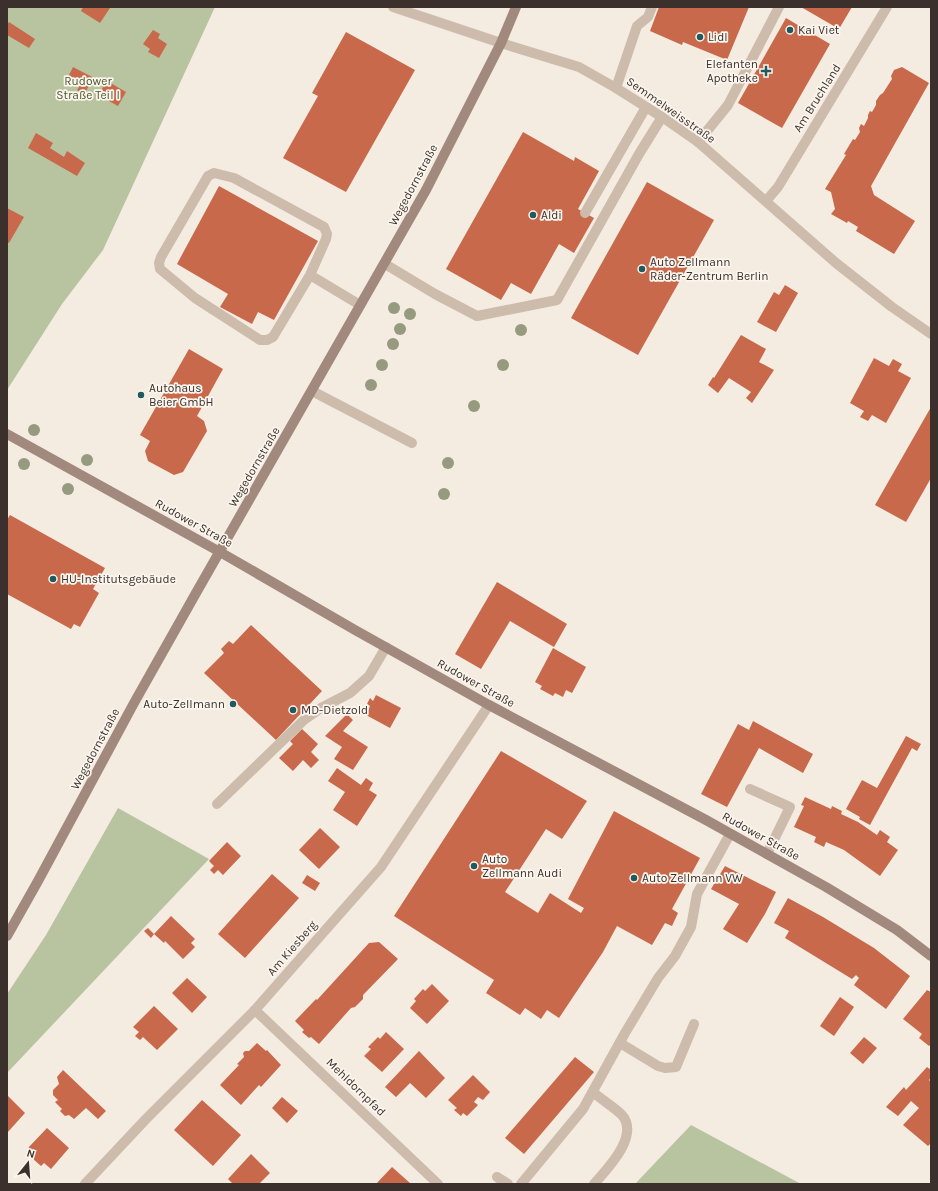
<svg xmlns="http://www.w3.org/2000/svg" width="938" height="1191" viewBox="0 0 938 1191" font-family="Karla,sans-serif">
<rect width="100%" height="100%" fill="#f4ebe1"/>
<g fill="#b8c4a0">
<path d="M7,7H215L103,250L62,304L7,390Z"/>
<path d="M118,808L209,859L7,1073V994L46,935Z"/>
<path d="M691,1125L801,1184H635Z"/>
</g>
<g fill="#c8694b">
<path d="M83,7H108L110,8L100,23L81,11Z"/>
<path d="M659,7H749L727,60L683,42L682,45L650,31Z"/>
<path d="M801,7H852L839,29Z"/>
<path d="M786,18L830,44L782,128L738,103Z"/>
<path d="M9,22L35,39L29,48L7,35V25Z"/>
<path d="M153,30L160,34L158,38L167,44L159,58L148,52L150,49L143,44Z"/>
<path d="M346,32L415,70L346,192L283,158L318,96L312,93Z"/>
<path d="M73,67L94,78L84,94L77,90L81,84L68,77Z"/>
<path d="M902,67L929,83L871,186L874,195L915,221L894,254L856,231L858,227L848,221L847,223L831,214L835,209L831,192L825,189L846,155L844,154L853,139L855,140L860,132L859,128L861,124L864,126L868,118V115L870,111L872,112L876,105V101L880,95L883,93L892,79L891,76L894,70Z"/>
<path d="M107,81L126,92L118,106L98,95Z"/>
<path d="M523,132L574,161L575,157L599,171L578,209L594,218L574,253L559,244L531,294L511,283L501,300L446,269Z"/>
<path d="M36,133L53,143L50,148L64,157L67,151L85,163L77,176L28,148Z"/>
<path d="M647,182L714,220L638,355L571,318Z"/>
<path d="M219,186L318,241L274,320L258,312L252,324L220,307L228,294L177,264Z"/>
<path d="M7,208L24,217L9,243L7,242Z"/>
<path d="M785,285L798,293L776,332L757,322L774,292L779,295Z"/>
<path d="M741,335L766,349L759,362L774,370L752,403L746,398L751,392L729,378L718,393L708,385L713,377L714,378Z"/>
<path d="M189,349L223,369L197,416L204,421L207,431L183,472L174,475L148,461L145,451L150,441L140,435Z"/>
<path d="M874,358L889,366L893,359L902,364L898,371L911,378L886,423L872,415L868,421L860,417L864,411L850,403Z"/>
<path d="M931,407V478L906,522L875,505Z"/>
<path d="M10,515L105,568L93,589L99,593L80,627L74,624L71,629L7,594V520Z"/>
<path d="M497,582L567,624L554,647L510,621L481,669L455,654Z"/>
<path d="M251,625L322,691L276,740L204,673L224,653L221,649L229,641L233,644Z"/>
<path d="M553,648L586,667L572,693L566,690L563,697L555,693L553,696L540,689L542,686L535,682Z"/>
<path d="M376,695L401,708L390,728L366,715L370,706L367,704L370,698L373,701Z"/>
<path d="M347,714L353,720L343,731L368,747L353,770L334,759L342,747L325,736Z"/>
<path d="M753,721L813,754L803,773L759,748L727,807L701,794L738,724L749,730Z"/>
<path d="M302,729L318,744L311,752L319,760L311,768L303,760L293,771L279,758L293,744L290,741Z"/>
<path d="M906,736L921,744L917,751L912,748L870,825L859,819L860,817L846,809L862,780L877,788Z"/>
<path d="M501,751L587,801L562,839L546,829L505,892L538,913L550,893L581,913L584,908L568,899L614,811L700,858L672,909L678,913L672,926L665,923L652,945L617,926L603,952L559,1018L547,1010L541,1019L525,1008L520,1015L486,993L494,980L394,916Z"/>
<path d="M337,768L361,785L366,778L373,783L369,790L377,795L357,826L333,810L345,792L328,781Z"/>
<path d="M805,797L831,809L832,806L842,811L841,814L858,822L877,835L880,830L890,837L887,842L898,850L880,876L844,850L826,842L824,847L814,842L816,837L794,827L804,806L801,805Z"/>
<path d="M320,828L340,847L319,869L299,850Z"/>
<path d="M227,842L241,856L223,875L218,870L214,874L210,870L214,866L209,861Z"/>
<path d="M725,866L776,892L765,914L747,943L723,929L739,904L711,889Z"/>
<path d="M272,874L299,898L245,958L218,934Z"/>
<path d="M307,875L320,883L315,891L302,883Z"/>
<path d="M788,898L823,917L874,948L910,976L886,1009L854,985L859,978L856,975L852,979L785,938L789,931L774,923Z"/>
<path d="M171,916L195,939L191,943L195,947L183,959L165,941L164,943L154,934L151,938L144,931L148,928L154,934Z"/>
<path d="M379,942L398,959L363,995V999L355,1007L351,1008L319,1044L311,1037L309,1038L302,1032L304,1030L295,1021L316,999L317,1000L369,943Z"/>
<path d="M187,978L207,997L192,1013L172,993Z"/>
<path d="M432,984L449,1001L427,1024L410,1008L416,1001L414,999L423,989L425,991Z"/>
<path d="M927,990L931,992V1044L929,1046L919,1038L922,1034L903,1019Z"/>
<path d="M840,997L854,1007L834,1036L820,1026Z"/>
<path d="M154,1006L178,1029L157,1050L143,1037L140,1040L135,1036L139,1032L133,1027Z"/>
<path d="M386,1032L404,1049L382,1072L364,1056L371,1049L368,1047L378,1037L380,1039Z"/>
<path d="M864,1037L877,1048L863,1064L850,1053Z"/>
<path d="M257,1043L266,1051L267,1050L281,1065L261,1087L259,1085L241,1105L220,1085L239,1065L237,1064L244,1057L243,1053L245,1051H249Z"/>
<path d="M419,1051L445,1078L426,1098L410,1083L396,1097L385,1087Z"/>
<path d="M575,1057L594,1072L524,1154L505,1138Z"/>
<path d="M927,1067L931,1070V1078L929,1080L931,1082V1143L928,1146L903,1125L919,1108L911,1101L898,1116L886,1107L904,1087L906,1090Z"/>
<path d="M63,1070L106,1111L98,1119L86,1108L74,1119L69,1115L65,1116L60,1111L62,1109L55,1102L58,1100L53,1095V1090L59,1084L57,1077Z"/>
<path d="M473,1075L490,1092L483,1100L478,1097L474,1102L478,1105L467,1116L463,1113L461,1116L454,1110L457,1108L448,1100Z"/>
<path d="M7,1095L25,1113L7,1133Z"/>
<path d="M282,1097L298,1111L287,1123L272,1108Z"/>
<path d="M202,1100L241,1135L213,1166L174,1130Z"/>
<path d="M47,1128L69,1148L51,1169L44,1163L41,1166L32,1158L35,1154L28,1148Z"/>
<path d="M251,1154L270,1173L259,1184H233L228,1179Z"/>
<path d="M392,1167L410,1183L408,1184H376Z"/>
</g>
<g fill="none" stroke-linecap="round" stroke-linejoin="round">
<g stroke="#cdbbac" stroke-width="10">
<path d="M616,88L637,26L648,17L652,7"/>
<path d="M698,142L728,105L779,7"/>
<path d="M585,213L646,107"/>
<path d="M385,264L435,294L477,316L557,300L639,154L662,117"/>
<path d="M310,275L326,239L327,234L324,227L234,178L214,173L208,176L161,257L159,263L160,269L195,298L260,340H267L273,337L310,275L360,305"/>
<path d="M312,391L412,443"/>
<path d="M750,789L790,807L767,854"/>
<path d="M217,804L304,720L321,708L350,693L369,676L386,647"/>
<path d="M620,1043L658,1066L665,1068L676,1067L694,1024"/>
<path d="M593,1092C602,1100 614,1107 622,1115C640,1136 607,1169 594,1184"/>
<path d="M497,1177L508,1184"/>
<path d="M521,1184L583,1109L625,1033L658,978L675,956L691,927L697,894L730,834"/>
</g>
<g stroke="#cdbbac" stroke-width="10">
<path d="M393,7L501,43L579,67L616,88L662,117L698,142L836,263L892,307L931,334"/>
<path d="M766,201L778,187L887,7"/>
<path d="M255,1010L438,1184"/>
<path d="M85,1184L146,1119L255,1010L381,867L489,705"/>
</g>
<g stroke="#a18a7d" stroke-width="10">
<path d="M7,434L220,552L355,630L489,705L706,820L826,887L897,930L931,956"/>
<path d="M7,936L38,881L134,703L196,593L426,190L501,43L516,7"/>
</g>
</g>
<g fill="#969b7f">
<circle cx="394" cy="308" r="6"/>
<circle cx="410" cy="314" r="6"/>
<circle cx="400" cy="329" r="6"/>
<circle cx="521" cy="330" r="6"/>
<circle cx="393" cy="344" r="6"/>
<circle cx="382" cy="365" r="6"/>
<circle cx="503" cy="365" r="6"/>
<circle cx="371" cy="385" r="6"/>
<circle cx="474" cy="406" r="6"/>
<circle cx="34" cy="430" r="6"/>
<circle cx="87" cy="460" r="6"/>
<circle cx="448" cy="463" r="6"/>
<circle cx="24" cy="464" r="6"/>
<circle cx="68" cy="489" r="6"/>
<circle cx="444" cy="494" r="6"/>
</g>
<g fill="#1f5a5e" stroke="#fbf5ee" stroke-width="1.5">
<circle cx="790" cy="30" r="4"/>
<circle cx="700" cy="37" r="4"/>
<path d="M764 65h4v4h4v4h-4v4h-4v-4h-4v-4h4z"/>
<circle cx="533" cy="215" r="4"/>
<circle cx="642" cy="269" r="4"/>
<circle cx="141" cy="395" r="4"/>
<circle cx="53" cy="579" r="4"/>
<circle cx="233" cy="704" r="4"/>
<circle cx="293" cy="710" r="4"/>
<circle cx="474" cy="866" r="4"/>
<circle cx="634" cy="878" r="4"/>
</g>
<g text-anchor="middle" stroke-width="3.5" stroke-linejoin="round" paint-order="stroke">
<g font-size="12" fill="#3b302b" stroke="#fbf5ee" text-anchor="start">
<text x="798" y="34">Kai Viet</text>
<text x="708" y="41">Lidl</text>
<text x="758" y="68" text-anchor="end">Elefanten<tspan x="758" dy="14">Apotheke</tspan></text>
<text x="541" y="219">Aldi</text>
<text x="650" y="266">Auto Zellmann<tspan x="650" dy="14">Räder-Zentrum Berlin</tspan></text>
<text x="149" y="392">Autohaus<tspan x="149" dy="14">Beier GmbH</tspan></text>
<text x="61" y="583">HU-Institutsgebäude</text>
<text x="225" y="708" text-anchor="end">Auto-Zellmann</text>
<text x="301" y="714">MD-Dietzold</text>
<text x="482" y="863">Auto<tspan x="482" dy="14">Zellmann Audi</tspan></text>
<text x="642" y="882">Auto Zellmann VW</text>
</g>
<g font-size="12" fill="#4a5a2e" stroke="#fbf5ee">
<text x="88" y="85">Rudower<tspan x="88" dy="14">Straße Teil I</tspan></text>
</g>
<g font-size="12" fill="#3b302b" stroke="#fbf5ee">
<text transform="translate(817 98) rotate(-58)" y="4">Am Bruchland</text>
<text transform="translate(671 110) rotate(35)" y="4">Semmelweisstraße</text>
<text transform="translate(413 185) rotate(-62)" y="4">Wegedornstraße</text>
<text transform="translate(254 467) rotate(-60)" y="4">Wegedornstraße</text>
<text transform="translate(194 523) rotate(29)" y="4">Rudower Straße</text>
<text transform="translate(476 683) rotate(29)" y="4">Rudower Straße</text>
<text transform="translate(95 749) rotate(-62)" y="4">Wegedornstraße</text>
<text transform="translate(761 836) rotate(29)" y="4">Rudower Straße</text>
<text transform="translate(292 948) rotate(-49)" y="4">Am Kiesberg</text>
<text transform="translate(356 1087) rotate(44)" y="4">Mehldornpfad</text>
</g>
</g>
<rect width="938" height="1191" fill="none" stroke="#3b302b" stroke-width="16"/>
<g transform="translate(28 1163) rotate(17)" stroke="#fbf5ee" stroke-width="3" paint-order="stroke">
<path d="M0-3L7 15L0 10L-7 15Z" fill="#3b302b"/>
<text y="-6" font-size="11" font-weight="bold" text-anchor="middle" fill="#3b302b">N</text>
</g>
</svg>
